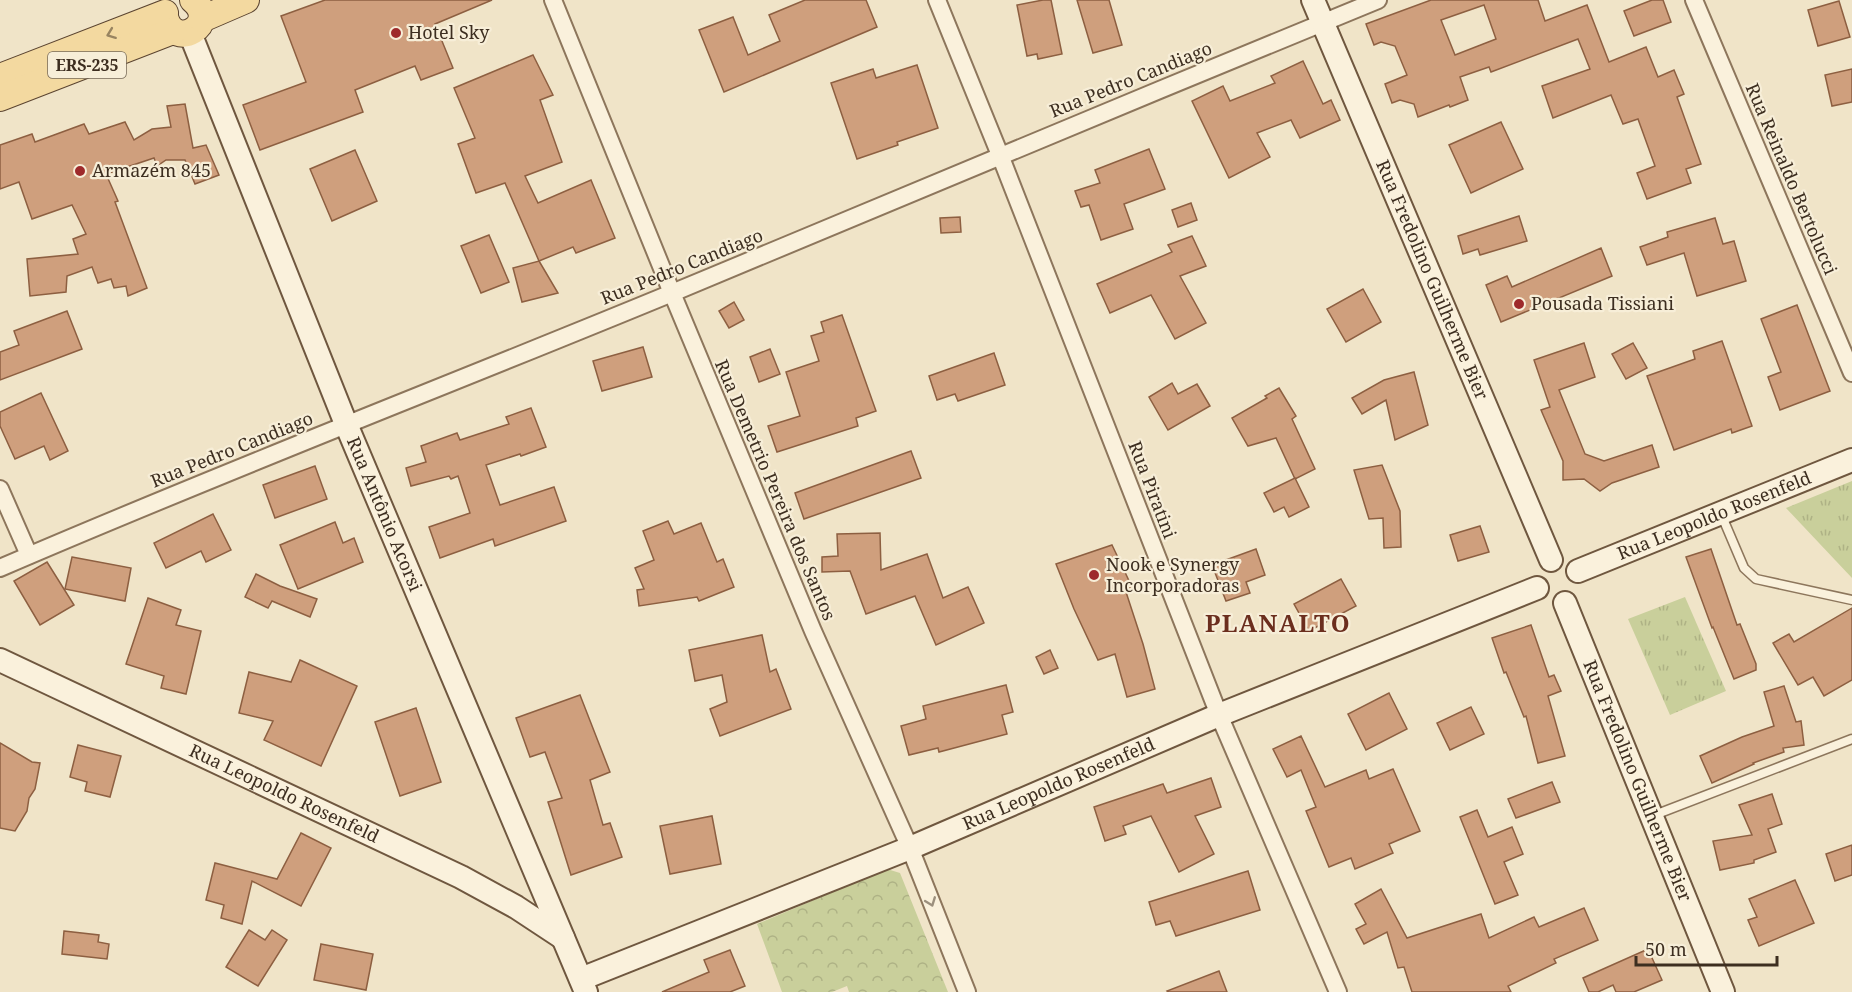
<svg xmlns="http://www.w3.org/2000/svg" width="1852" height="992" viewBox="0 0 1852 992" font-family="'Noto Serif',serif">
<defs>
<pattern id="forest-crowns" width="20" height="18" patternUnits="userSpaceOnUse" patternTransform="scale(1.5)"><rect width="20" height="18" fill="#c9cf9b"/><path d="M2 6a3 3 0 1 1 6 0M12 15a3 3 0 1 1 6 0" fill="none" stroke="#aeb285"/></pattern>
<pattern id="park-tufts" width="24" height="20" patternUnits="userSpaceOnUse" patternTransform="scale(1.5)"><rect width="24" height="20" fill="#c9cf9b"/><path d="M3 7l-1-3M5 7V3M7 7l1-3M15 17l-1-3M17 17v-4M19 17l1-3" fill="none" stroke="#aeb285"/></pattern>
</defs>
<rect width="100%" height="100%" fill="#f0e4c8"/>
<path fill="url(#forest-crowns)" d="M887,869L900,873L948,992H849L847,986L832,992H782L757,924Z"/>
<g fill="url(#park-tufts)">
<path d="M1852,481V578L1786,508Z"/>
<path d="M1685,597L1726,691L1670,715L1628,619Z"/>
</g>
<g fill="#cf9f7d" stroke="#8d5f41" stroke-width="1.5" fill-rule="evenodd">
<path d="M325,0H492L435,24L453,68L421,80L415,66L355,90L363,112L260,150L243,105L306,82L281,16Z"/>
<path d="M805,0H866L877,27L724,92L699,30L733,17L748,55L780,41L769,15Z"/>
<path d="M1043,0H1051L1062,54L1038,59L1037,54L1027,56L1017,5Z"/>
<path d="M1077,0H1109L1122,45L1093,53Z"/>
<path d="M1431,0H1538L1545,21L1587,5L1609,62L1646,47L1658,77L1674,70L1684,94L1677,97L1701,164L1686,169L1691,183L1647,199L1637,173L1655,166L1638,119L1623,124L1611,95L1553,118L1542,86L1590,69L1578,39L1491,72L1489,67L1460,77L1468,100L1450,107L1449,105L1418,117L1414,104L1400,100L1392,103L1385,84L1407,75L1395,46L1381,42L1374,45L1366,24ZM1484,5L1496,39L1455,55L1441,20Z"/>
<path d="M1652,0H1663L1671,22L1634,36L1624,11Z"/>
<path d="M1839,1L1850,37L1818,46L1808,10Z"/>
<path d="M533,55L553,95L540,100L562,162L525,176L538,203L591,180L615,238L576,253L573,247L539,261L505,183L476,193L458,144L475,138L454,88Z"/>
<path d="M1303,61L1323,104L1331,100L1340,120L1300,138L1291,120L1257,133L1270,157L1229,178L1192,101L1223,86L1230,101L1275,83L1271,76Z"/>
<path d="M917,65L938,128L897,142L898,145L857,159L831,83L873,69L876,78Z"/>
<path d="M1852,69V102L1832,106L1825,75Z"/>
<path d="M185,104L193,148L206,145L219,175L195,184L185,160H166L157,166L154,158L106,174L118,201L115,202L147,288L128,296L126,286L114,288L111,279L98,283L92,267L67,276L66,292L30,296L27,259L78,254L73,239L86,234L72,205L32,219L19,182L0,189V145L32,134L35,142L84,124L89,134L125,122L134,140L152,129L171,127L167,106Z"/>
<path d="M1501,122L1523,169L1471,193L1449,145Z"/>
<path d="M1149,149L1165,189L1124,204L1133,229L1101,240L1089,205L1081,207L1075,191L1100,183L1095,170Z"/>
<path d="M355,150L377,201L332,221L310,169Z"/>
<path d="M1191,203L1197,220L1178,227L1172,210Z"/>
<path d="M1519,216L1527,241L1480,255L1478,249L1463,254L1458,236Z"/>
<path d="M960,217L961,232L941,233L940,218Z"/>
<path d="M1715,218L1723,244L1734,241L1746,281L1697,296L1684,253L1647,265L1640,247L1668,237L1667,232Z"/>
<path d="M489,235L509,282L481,293L461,246Z"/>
<path d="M1192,236L1206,266L1180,276L1206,323L1175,339L1151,295L1110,313L1097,284L1172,252L1168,245Z"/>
<path d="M1601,248L1612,276L1501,322L1486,285L1507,276L1512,287Z"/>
<path d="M539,261L558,293L522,302L513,268Z"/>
<path d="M1363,289L1381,322L1346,342L1327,309Z"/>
<path d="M734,302L744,320L729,328L719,311Z"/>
<path d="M1797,305L1830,391L1780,410L1768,377L1781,372L1761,319Z"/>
<path d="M67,311L82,349L0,380V352L19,345L14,331Z"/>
<path d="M842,315L876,411L856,418L858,426L777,452L768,426L800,416L786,372L819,361L811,336L824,332L821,322Z"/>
<path d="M1722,341L1752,426L1732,433L1731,429L1674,450L1647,376L1695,359L1693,351Z"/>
<path d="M1584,343L1595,377L1559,390L1585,454L1604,461L1652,445L1659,467L1612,483L1600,491L1584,479L1563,480V461L1541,410L1550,407L1534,360Z"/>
<path d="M1633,343L1647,368L1626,379L1612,354Z"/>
<path d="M643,347L652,377L602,391L593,361Z"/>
<path d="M770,349L780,374L759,382L750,357Z"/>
<path d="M994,353L1005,385L958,401L955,394L937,400L929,376Z"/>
<path d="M1414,372L1428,425L1395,440L1386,400L1362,414L1352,398L1384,380Z"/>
<path d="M1172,383L1178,394L1197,384L1210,406L1168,430L1149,397Z"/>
<path d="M1279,388L1296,416L1292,419L1315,469L1295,479L1276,438L1248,446L1232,418L1267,398L1265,396Z"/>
<path d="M41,393L68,451L50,460L44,446L15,459L0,426V412Z"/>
<path d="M531,408L546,447L521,456L520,454L486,465L500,505L554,487L566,521L495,546L493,539L440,558L429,527L470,513L458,476L451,479L449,476L411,486L406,468L426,462L421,446L457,433L460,440L509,424L506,417Z"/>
<path d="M911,451L921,478L804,519L795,493Z"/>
<path d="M1382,465L1400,511L1401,547L1384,548L1383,518L1369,519L1354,470Z"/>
<path d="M315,466L327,499L275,518L263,485Z"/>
<path d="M1295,478L1309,507L1289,517L1284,507L1274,512L1264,493Z"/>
<path d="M213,514L231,550L206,562L201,551L166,568L154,543Z"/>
<path d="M668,521L674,534L701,523L717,562L723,559L734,587L699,601L697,597L639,606L637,590L644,589L635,568L654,560L643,531Z"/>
<path d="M335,522L343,543L354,538L363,562L298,589L280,545Z"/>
<path d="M1480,526L1489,552L1458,561L1450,535Z"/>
<path d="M880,533L881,570L927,554L943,598L968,587L984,623L936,645L915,596L866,614L850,571L822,572V557L838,556L837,534Z"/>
<path d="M1112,545L1132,587L1125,589L1143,644L1155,689L1127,697L1115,654L1098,660L1074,609L1056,564Z"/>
<path d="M1256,549L1265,575L1246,582L1250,593L1226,601L1212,565Z"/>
<path d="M1711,549L1737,625L1740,624L1756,664V670L1734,679L1713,627L1712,628L1686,557Z"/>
<path d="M72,557L131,568L125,601L65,589Z"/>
<path d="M47,562L74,605L40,625L14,581Z"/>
<path d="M256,574L280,586L317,599L310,617L272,601L268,608L245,597Z"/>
<path d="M1341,579L1356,606L1309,631L1294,604Z"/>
<path d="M148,598L181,610L176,625L201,631L186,694L161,688L164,676L126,664Z"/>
<path d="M1852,608V680L1824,696L1813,677L1798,685L1773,643L1789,634L1794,642Z"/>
<path d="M1531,625L1549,677L1554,675L1561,691L1548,696L1565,756L1538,763L1526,716L1524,717L1506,672L1504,673L1492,638Z"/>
<path d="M762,635L770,672L776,669L791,709L720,736L710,709L727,702L722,675L695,681L689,650Z"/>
<path d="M1050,650L1058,668L1044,674L1036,657Z"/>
<path d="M300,660L357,686L321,766L264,740L273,721L239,713L249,672L291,682Z"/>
<path d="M1006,685L1013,712L1002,715L1007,734L939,752L938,748L909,755L901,726L926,719L923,706Z"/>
<path d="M1784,686L1796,722L1801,721L1804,745L1783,748L1784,752L1753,763L1754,764L1712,783L1700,756L1742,737L1774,726L1764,692Z"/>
<path d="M1389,693L1407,729L1366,750L1348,714Z"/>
<path d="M580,695L610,772L590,780L603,825L610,823L622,857L571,875L548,802L562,798L545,752L530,757L516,718Z"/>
<path d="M1471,707L1484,734L1450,750L1437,723Z"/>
<path d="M416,708L441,782L400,796L375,722Z"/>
<path d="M1301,736L1325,787L1366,770L1369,779L1393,769L1420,831L1389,844L1393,853L1355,869L1351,858L1329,867L1306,811L1316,807L1301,770L1287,777L1273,749Z"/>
<path d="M0,743L32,762L40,763L35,789L29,798L27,811L15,831L0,828Z"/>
<path d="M78,745L121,756L110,797L85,791L87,782L70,777Z"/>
<path d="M1211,778L1221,807L1195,816L1214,854L1179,872L1151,816L1123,826L1126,834L1105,841L1094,807L1163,784L1167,793Z"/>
<path d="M1552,782L1560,802L1516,818L1508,799Z"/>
<path d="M1772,794L1782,824L1768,829L1776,852L1754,860V863L1720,870L1713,841L1752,835L1739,805Z"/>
<path d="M1477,810L1488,837L1512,827L1523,854L1504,862L1518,895L1495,904L1460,817Z"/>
<path d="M712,816L721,864L670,874L660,826Z"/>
<path d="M301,833L331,848L301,906L252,881L242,924L221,918L224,905L206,900L215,863L277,879Z"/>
<path d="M1852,845V875L1835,881L1826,854Z"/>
<path d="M1248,871L1260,910L1176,936L1170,921L1156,925L1149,902Z"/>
<path d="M1795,880L1814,923L1759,946L1748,920L1757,917L1749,899Z"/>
<path d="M1381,889L1407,938L1481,914L1489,938L1534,917L1539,927L1584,908L1598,940L1554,959L1556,963L1508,986L1511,992H1412L1404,967L1398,968L1387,932L1364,944L1356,929L1366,924L1355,904Z"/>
<path d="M249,930L265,940L272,930L287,940L258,986L226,967Z"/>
<path d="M64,931L99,935L98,942L109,944L107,959L62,954Z"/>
<path d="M321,944L373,954L366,990L314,980Z"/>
<path d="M1648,949L1662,980L1634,992H1616L1613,985L1598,992H1589L1583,978Z"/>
<path d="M730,950L745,986L730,992H662L709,972L704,960Z"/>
<path d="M1219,971L1227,992H1168L1167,991Z"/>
</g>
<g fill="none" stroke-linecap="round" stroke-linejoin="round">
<g stroke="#8d765c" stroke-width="11">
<g id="lane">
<path d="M1721,514L1744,568L1756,579L1852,600"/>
<path d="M1652,816L1852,739"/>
</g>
</g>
<g stroke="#8d765c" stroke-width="20">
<g id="street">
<path d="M553,0L672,293L813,631L910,848L967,992"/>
<path d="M937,0L1000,155L1219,715L1338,992"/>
<path d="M1694,0L1852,373"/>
<path d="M0,489L29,555"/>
<path d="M0,568C222,472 449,385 672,293C908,196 1142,96 1378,0"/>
</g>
</g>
<g stroke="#6f573f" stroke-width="26">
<g id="secondary">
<path id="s1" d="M1313,0L1551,560"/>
<path id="s2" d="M190,33L346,424L586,992"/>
<path id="s3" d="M1578,571L1852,460"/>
<path id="s4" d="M1565,603L1723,992"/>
<path id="s5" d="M0,660L461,877L516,907L563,938"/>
<path id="s6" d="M581,979L910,848L1219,715L1537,588"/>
</g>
</g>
<g stroke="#5b4430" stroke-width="28">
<g id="primary">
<path d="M165,17C174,52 221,24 193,0"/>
<path d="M202,19L246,0"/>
<path d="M0,77L165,13"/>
<path d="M0,98L173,31"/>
</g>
</g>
<use href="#lane" stroke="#faf1dc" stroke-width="8"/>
<use href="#street" stroke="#faf1dc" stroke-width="16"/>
<use href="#secondary" stroke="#faf1dc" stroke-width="22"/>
<use href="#primary" stroke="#f3d9a0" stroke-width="26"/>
</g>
<defs><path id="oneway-chevron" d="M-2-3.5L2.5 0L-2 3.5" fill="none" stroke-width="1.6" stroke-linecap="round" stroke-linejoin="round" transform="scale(1.5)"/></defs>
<use stroke="#988460" href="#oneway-chevron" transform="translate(111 34) rotate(159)"/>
<use stroke="#9c907e" href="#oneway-chevron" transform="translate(931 902) rotate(69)"/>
<g fill="#9e2a2b" stroke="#f7eed8" stroke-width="2">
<circle cx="396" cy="33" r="6"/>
<circle cx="80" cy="171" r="6"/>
<circle cx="1519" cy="304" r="6"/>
<circle cx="1094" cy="575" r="6"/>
</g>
<g text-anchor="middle" stroke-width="4.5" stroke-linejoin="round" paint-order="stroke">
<rect fill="#f7eed8" stroke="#756857" stroke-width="1.5" x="48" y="52" width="78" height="26" rx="4.5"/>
<g font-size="16" font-weight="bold" fill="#3d2e20">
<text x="87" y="71">ERS-235</text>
</g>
<g font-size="18" fill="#3d2e20" stroke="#f7eed8" text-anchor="start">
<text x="408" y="39">Hotel Sky</text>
<text x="92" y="177">Armazém 845</text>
<text x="1531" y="310">Pousada Tissiani</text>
<text x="1106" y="571">Nook e Synergy<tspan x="1106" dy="21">Incorporadoras</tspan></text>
</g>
<g font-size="18" fill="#3d2e20" stroke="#f7eed8">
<text transform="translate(1131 80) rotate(-22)" y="6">Rua Pedro Candiago</text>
<text transform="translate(1791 179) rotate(67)" y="6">Rua Reinaldo Bertolucci</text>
<text transform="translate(682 267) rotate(-22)" y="6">Rua Pedro Candiago</text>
<text dy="6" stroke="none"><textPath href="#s1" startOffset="304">Rua Fredolino Guilherme Bier</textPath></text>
<text transform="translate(232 450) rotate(-22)" y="6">Rua Pedro Candiago</text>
<text transform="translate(775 490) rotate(67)" y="6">Rua Demetrio Pereira dos Santos</text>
<text transform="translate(1152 490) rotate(69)" y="6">Rua Piratini</text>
<text dy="6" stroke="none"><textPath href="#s2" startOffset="519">Rua Antônio Acorsi</textPath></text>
<text dy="6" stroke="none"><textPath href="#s3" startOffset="147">Rua Leopoldo Rosenfeld</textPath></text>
<text dy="6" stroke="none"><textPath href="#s4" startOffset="192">Rua Fredolino Guilherme Bier</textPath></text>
<text dy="6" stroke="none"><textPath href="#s6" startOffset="516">Rua Leopoldo Rosenfeld</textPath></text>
<text dy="6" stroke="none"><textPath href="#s5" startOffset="314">Rua Leopoldo Rosenfeld</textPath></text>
</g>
<g font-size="24" font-weight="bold" letter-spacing="1.5" fill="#6b2e1e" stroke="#f7eed8">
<text x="1278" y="632">PLANALTO</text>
</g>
</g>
<path d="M1636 956v9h141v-9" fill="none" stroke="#3d2e20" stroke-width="3"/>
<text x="1645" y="956" font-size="18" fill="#3d2e20" stroke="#f7eed8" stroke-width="4.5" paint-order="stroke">50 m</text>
</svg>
